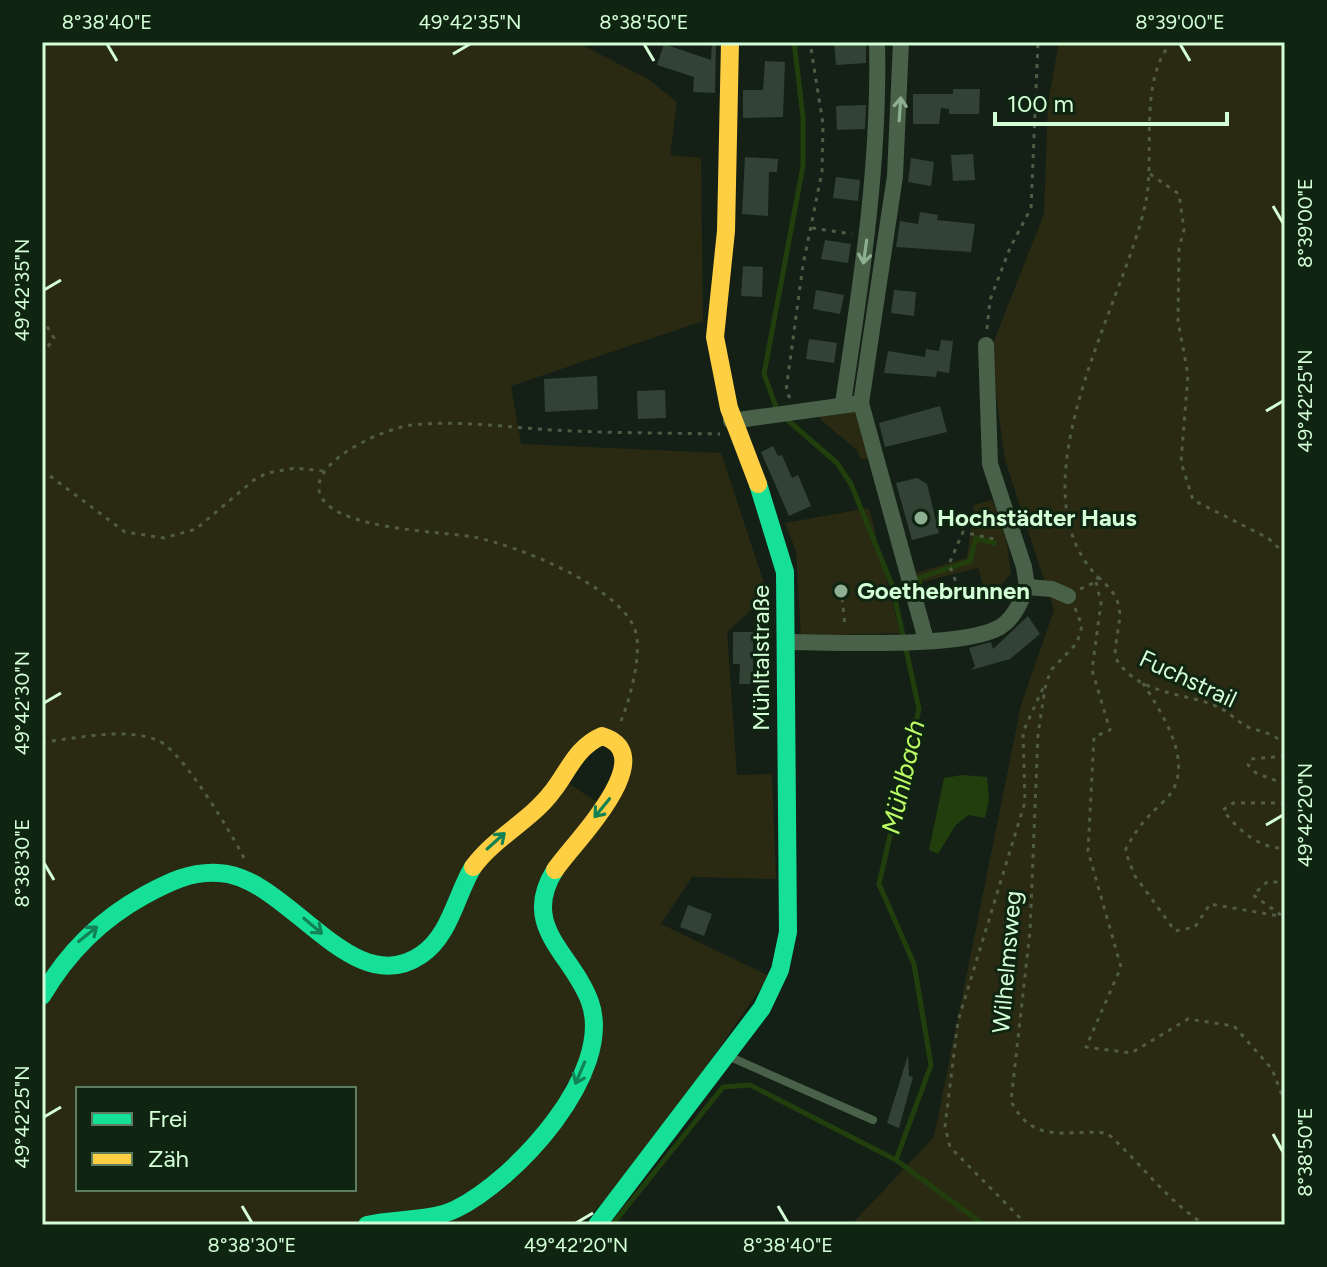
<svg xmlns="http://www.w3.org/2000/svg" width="1327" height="1267" viewBox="0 0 1327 1267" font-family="Figtree,sans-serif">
<rect width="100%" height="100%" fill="#142016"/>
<g fill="#2a2a13" fill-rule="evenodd">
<path d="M42,42H576L648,79L677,102L670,155L701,158L703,321L511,386L521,444L721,453L768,595L727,632L737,775L772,774L776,879L692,877L661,924L769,976L633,1173L580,1225H42ZM619,734L609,810L556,775ZM78,1089H354V1189H78Z"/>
<path d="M1059,42H1285V1225H851L934,1137L1021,705L1054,610L1005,460L990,351L1044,214L1048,103Z"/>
<path d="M860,410L871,458L861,459L857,450L821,420L820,414Z"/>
<path d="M992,500L1005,529L1011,573L988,601L978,568L923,582L912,574L967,558L974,505Z"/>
<path d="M869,508L900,633L801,636L796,551L785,523Z"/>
</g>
<path fill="#203f0c" d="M962,775L987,777L989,800L985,818L968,815L955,826L938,854L929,850L944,778Z"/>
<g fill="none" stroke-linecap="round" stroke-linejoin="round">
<g stroke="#203f0c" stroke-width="5">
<path d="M777,410L764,374L803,166V117L794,42"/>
<path d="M920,586L919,578L970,561L976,538L994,543"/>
<path d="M896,1160L984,1225"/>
<path d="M612,1225L723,1087L750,1085L896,1160L931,1065L914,964L879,884L919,709L892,585L851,484L837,463L784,417"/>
</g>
</g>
<g fill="#324234">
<path d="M712,42H716L715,93L693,92L694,77L657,65L664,44L711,60Z"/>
<path d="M834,42H866V63L836,65Z"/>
<path d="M765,61L785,62L783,117L743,118V90H763Z"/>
<path d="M953,89H980L979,114H949V109L941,108L939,124H913V94H953Z"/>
<path d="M866,105L865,129L837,130L836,106Z"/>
<path d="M973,154L975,180L953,181L951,155Z"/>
<path d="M745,157L778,159L777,172H769L768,216L742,214Z"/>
<path d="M911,158L934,162L931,186L908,182Z"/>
<path d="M836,177L860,180L858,201L833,198Z"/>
<path d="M920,212L938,215L937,220L975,224L971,252L896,247L900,221L918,224Z"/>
<path d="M825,240L851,244L848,263L821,259Z"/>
<path d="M743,266L763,267L762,297L741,296Z"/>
<path d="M816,290L844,295L840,314L813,309Z"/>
<path d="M894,290L916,292L914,316L891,313Z"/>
<path d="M809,339L837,343L834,363L806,359Z"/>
<path d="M941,340L953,341L949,373L937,371L936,377L884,373L888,351L925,357L926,349L939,351Z"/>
<path d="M597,376L598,409L545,412L544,379Z"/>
<path d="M665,390L666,418L638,419L637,391Z"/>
<path d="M940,406L947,432L885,447L879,423Z"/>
<path d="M773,446L778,456L782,455L792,478L798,475L811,506L789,516L761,452Z"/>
<path d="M917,478L927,484L939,533L912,540L896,483Z"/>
<path d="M1028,616L1040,634L1010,659L971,670L975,666L969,648L991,642L993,649Z"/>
<path d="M733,632H753V684H739L740,664H733Z"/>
<path d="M688,905L712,914L704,936L680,927Z"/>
<path d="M908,1055L909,1076L913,1077L899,1128L887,1123Z"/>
</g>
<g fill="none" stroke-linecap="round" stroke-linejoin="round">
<g stroke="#505c44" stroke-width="3" stroke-dasharray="4 6" stroke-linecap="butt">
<path d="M1150,174L1179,194L1184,230L1179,248L1178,321L1188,375L1181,462L1193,500L1268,538L1285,554"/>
<path d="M812,228L852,234"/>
<path d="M42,318L54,338L42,355"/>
<path d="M987,329L990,300L1010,248L1031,208L1038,42"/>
<path d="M790,398L786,391L803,265L822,172L823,124L810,42"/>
<path d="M42,470L125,532L164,538L196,529L254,480L267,473L295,468L323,471"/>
<path d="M1098,577C1132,606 1116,620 1115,657C1138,697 1185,691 1220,708C1232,714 1240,725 1253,729C1265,732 1277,735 1285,746"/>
<path d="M1096,582L1101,603L1092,670L1110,730L1094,737L1088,851L1121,967L1086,1047L1131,1053L1188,1019L1234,1026L1272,1069L1285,1103"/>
<path d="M1080,589L1096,582L1098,577C1009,487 1126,301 1146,201C1155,155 1138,79 1172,42"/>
<path d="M959,590L949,564L963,532L994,539"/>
<path d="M842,598L845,626"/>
<path d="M1075,608L1082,626L1077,643L1052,669L1046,683L1038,734L1030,931L1011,1101C1033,1146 1067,1129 1107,1133C1143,1165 1163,1197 1205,1225"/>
<path d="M1143,683C1162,714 1200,769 1163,802C1146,818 1135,830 1125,851L1135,876L1175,931L1195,927L1210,904L1285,917"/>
<path d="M621,721C630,699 644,649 634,627C614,584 518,546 474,537C441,531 325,530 319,490C315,459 385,428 412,425C458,420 505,427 551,430C607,433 664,433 720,434"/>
<path d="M42,742C76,739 126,726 159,741C183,752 232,834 245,860"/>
<path d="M1285,756L1250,759L1248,765L1256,773L1285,784"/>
<path d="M1285,803H1233L1223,810C1238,830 1259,849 1285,848"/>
<path d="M1281,915L1253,895L1267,882H1285"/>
<path d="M1027,1225L950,1147L945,1126L958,1021L1025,802L1023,732L1044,686"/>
</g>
<path stroke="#496149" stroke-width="8" d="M728,1056L873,1120"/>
<g stroke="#496149" stroke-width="16">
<path d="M986,345L990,464L1024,567L1027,587"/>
<path d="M843,403C861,283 880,164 877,42"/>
<path d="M861,403L895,176L901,42"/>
<path d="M731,421L861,403L926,640"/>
<path d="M785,642C833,642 963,649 1000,627C1014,619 1021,601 1027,587L1052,589L1068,596"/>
</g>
<g stroke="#16e098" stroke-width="18">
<path d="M42,996C67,953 101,919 145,895C169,882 191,871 219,873C288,876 351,1003 421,955C450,936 456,895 473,867"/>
<path d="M367,1225C396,1218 429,1222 456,1209C515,1180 615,1073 590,1002C573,954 519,927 555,870"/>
<path d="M597,1225L762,1008L780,970L788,932L785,572L758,484"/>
</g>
<g stroke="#ffcf43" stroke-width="18">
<path d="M730,42L726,231L715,337L729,408L758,484"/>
<path d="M473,867C495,837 530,821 552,792C568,772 576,747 602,736C664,755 573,843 555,870"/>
</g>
</g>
<defs><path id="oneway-shaft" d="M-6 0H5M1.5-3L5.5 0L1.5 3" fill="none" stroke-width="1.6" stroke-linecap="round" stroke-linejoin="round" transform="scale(2)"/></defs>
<g stroke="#8eb090">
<use href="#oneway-shaft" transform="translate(900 109) rotate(-86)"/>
<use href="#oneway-shaft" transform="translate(865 252) rotate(98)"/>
</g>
<g stroke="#128255">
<use href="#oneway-shaft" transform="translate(602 808) rotate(129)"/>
<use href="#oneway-shaft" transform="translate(496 841) rotate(-42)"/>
<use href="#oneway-shaft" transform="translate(313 926) rotate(40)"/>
<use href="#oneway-shaft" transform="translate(88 934) rotate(-39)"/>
<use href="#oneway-shaft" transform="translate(580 1073) rotate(113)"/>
</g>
<path fill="none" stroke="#d3fed6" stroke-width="3" d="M107,44L117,61M644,44L654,61M1180,44L1190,61M453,54L470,44M1273,206L1283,223M44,290L61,280M1266,411L1283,401M44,703L61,693M1266,825L1283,815M44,863L54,880M44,1117L61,1107M1273,1134L1283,1152M242,1206L252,1223M778,1206L788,1223M576,1223L593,1213"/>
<g fill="#90b093" stroke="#0f2512" stroke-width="3">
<circle cx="921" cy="518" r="8"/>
<circle cx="841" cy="591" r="8"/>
</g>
<g text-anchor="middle" stroke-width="6" stroke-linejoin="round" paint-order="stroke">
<g font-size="24" font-weight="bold" fill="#d3fed6" stroke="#0f2512" text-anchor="start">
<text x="937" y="526">Hochstädter Haus</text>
<text x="857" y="599">Goethebrunnen</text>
</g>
<g font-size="24" fill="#d3fed6" stroke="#0f2512">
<text transform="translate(761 658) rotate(-90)" y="8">Mühltalstraße</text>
<text transform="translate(1188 679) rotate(25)" y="8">Fuchstrail</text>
<text transform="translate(1007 962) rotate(-85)" y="8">Wilhelmsweg</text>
</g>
<g font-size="26" font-style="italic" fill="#bcfd63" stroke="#0f2512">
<text transform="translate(903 777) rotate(-77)" y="9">Mühlbach</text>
</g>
</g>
<rect width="1327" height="1267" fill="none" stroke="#0f2512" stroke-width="88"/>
<rect x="76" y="1087" width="280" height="104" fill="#0f2512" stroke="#5d7c60" stroke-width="2"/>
<rect x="92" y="1113" width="40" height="12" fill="#16e098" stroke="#5d7c60" stroke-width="2"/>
<text x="148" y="1127" font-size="24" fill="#d3fed6">Frei</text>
<rect x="92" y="1153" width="40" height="12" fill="#ffcf43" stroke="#5d7c60" stroke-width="2"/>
<text x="148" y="1167" font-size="24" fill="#d3fed6">Zäh</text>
<path d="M995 112v12h232v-12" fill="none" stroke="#d3fed6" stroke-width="4"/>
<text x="1007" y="112" font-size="24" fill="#d3fed6" stroke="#0f2512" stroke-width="6" paint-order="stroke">100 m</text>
<rect x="44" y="44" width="1239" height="1179" fill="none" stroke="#d3fed6" stroke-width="3"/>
<g font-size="20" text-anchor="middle" fill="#d3fed6">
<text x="107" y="29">8°38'40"E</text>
<text x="470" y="29">49°42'35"N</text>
<text x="644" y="29">8°38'50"E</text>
<text x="1180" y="29">8°39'00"E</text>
<text transform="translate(1305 223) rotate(-90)" y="7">8°39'00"E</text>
<text transform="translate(22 290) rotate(-90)" y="7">49°42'35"N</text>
<text transform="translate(1305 401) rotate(-90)" y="7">49°42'25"N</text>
<text transform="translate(22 703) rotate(-90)" y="7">49°42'30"N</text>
<text transform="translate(1305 815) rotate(-90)" y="7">49°42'20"N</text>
<text transform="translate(22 863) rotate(-90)" y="7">8°38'30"E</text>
<text transform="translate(22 1117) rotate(-90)" y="7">49°42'25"N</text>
<text transform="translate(1305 1152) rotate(-90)" y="7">8°38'50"E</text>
<text x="252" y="1252">8°38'30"E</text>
<text x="576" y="1252">49°42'20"N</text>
<text x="788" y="1252">8°38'40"E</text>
</g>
</svg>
